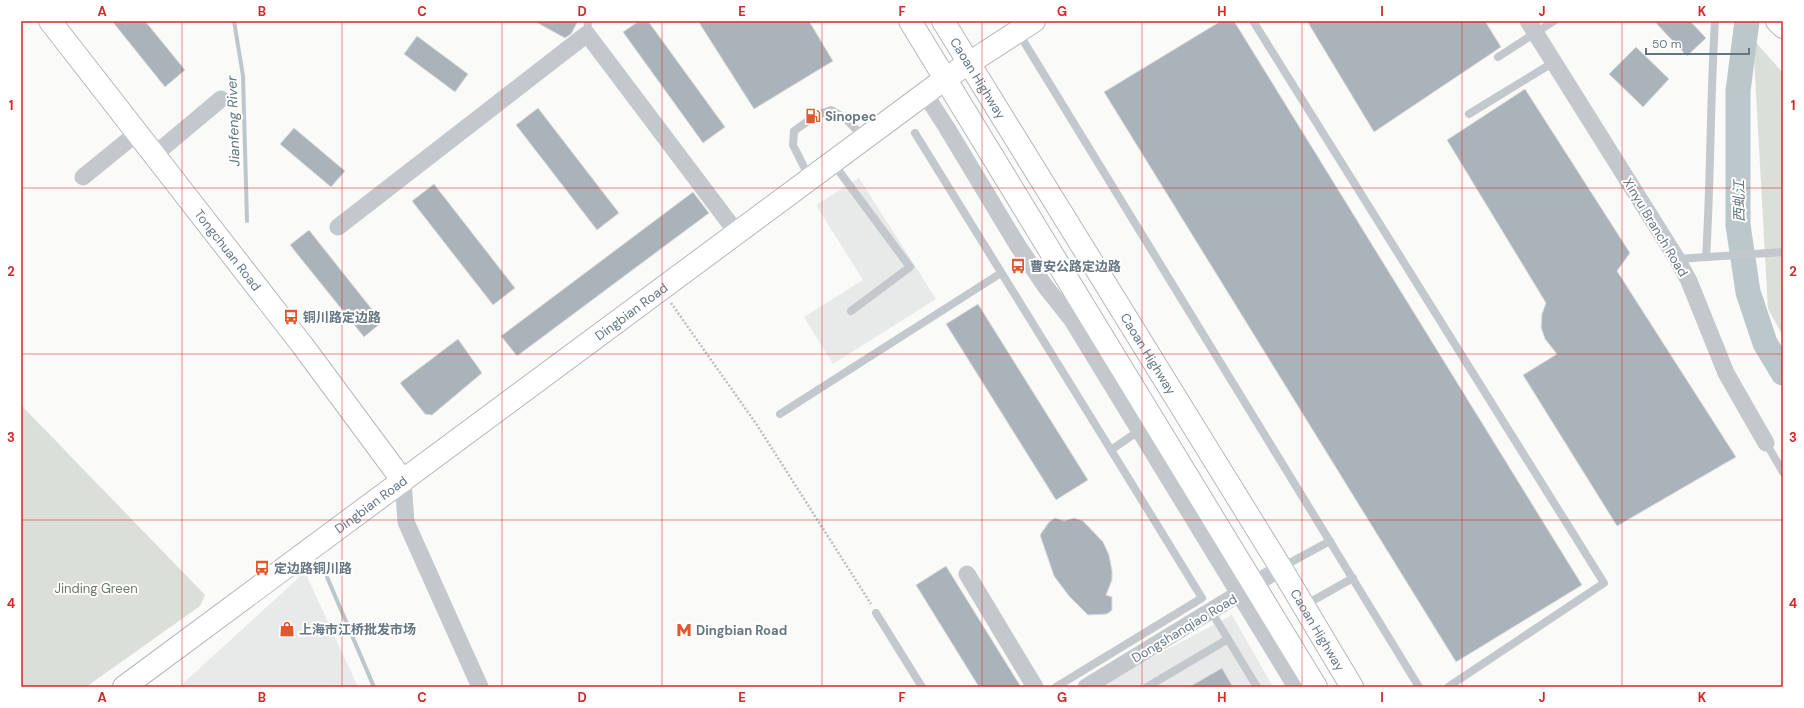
<svg xmlns="http://www.w3.org/2000/svg" width="1804" height="708" viewBox="0 0 1804 708" font-family="'DM Sans','Noto Sans SC',sans-serif">
<rect width="100%" height="100%" fill="#fafaf8"/>
<g fill="#e8e9e9">
<path d="M859,178L936,299L833,364L804,317L863,280L816,205Z"/>
<path d="M305,572L358,687H179Z"/>
<path d="M1232,615L1273,687H1096Z"/>
</g>
<g fill="#dadfd7">
<path d="M1753,39L1783,73V336L1768,309Z"/>
<path d="M21,405L205,595L200,606L86,687H21Z"/>
</g>
<g fill="none" stroke-linecap="round" stroke-linejoin="round">
<g stroke="#bbc7cb" stroke-width="4">
<path d="M234,21L243,76L247,221"/>
<path d="M327,577L374,687"/>
</g>
<path stroke="#bbc7cb" stroke-width="25" d="M1747,21L1738,91V225L1748,292L1765,343L1783,373"/>
</g>
<g fill="#aab3b9" stroke="#dcdcda">
<path d="M112,21H145L185,70L165,87Z"/>
<path d="M534,21H578L571,34L565,38Z"/>
<path d="M639,21H648L725,127L703,143L623,32Z"/>
<path d="M698,21H809L833,61L754,109Z"/>
<path d="M1221,21H1234L1582,585L1456,662L1104,92Z"/>
<path d="M1307,21H1485L1501,47L1374,132Z"/>
<path d="M1654,21H1690L1706,38L1687,56Z"/>
<path d="M417,36L468,74L455,92L404,54Z"/>
<path d="M1636,47L1669,79L1643,107L1609,74Z"/>
<path d="M1525,89L1630,253L1617,271L1736,457L1617,526L1523,375L1557,354L1545,339L1541,327L1542,314L1546,303L1447,140Z"/>
<path d="M538,108L619,213L597,230L516,125Z"/>
<path d="M294,128L345,171L331,187L280,144Z"/>
<path d="M434,184L515,288L493,305L412,201Z"/>
<path d="M693,192L709,213L517,356L501,336Z"/>
<path d="M309,230L382,322L364,337L290,245Z"/>
<path d="M978,304L1088,480L1056,500L946,324Z"/>
<path d="M458,339L482,373L432,415L425,414L400,383Z"/>
<path d="M1055,518L1064,521L1074,518L1083,521L1103,542L1109,555L1112,571V580L1106,595L1112,597V610L1107,614L1088,615L1069,596L1054,576L1040,535L1049,522Z"/>
<path d="M946,566L1021,687H979L916,585Z"/>
<path d="M1222,668L1233,687H1189Z"/>
</g>
<g fill="none" stroke-linecap="round" stroke-linejoin="round">
<g stroke="#b3babf" stroke-width="24">
<g id="secondary">
<path id="s1" d="M50,21L303,346L403,481"/>
<path id="s2" d="M124,687L946,78L1034,21"/>
</g>
</g>
<g stroke="#b4b9bd" stroke-width="24">
<g id="highway">
<path d="M910,21L1316,687"/>
<path id="s3" d="M943,21L1281,568L1352,687"/>
<path d="M1777,21L1783,27"/>
</g>
</g>
<path stroke="#bbbfc2" stroke-width="2.5" stroke-dasharray="2 2" stroke-linecap="butt" d="M671,303L757,425L871,604"/>
<g stroke="#c3c8cc" stroke-width="8">
<path d="M1253,21L1604,583L1448,687"/>
<path d="M1018,32L1419,687"/>
<path d="M587,34L588,21"/>
<path d="M1498,57L1554,21"/>
<path d="M1469,114L1554,62"/>
<path d="M915,133L1111,450"/>
<path d="M833,163L910,267L851,311"/>
<path d="M810,179L793,145L794,131L815,116L831,110L845,118L864,138"/>
<path d="M1706,257C1711,179 1710,100 1715,21"/>
<path d="M1677,259L1783,252"/>
<path d="M780,414L1001,273"/>
<path d="M1766,443L1783,472"/>
<path d="M1282,567L1330,541"/>
<path d="M1305,605L1353,578"/>
<path d="M1211,611L1257,687"/>
<path d="M876,613L922,687"/>
<path d="M1056,687L1202,598L1111,450L1140,430"/>
<path d="M1147,687L1228,639"/>
</g>
<g stroke="#c3c8cc" stroke-width="17">
<path d="M1528,21L1677,259L1689,281L1726,373L1766,443"/>
<path d="M925,94L947,128L1018,246L1045,286L1072,320L1296,687"/>
<path d="M154,155L221,99"/>
<path d="M83,177L137,133"/>
<path d="M338,227L587,34L737,233"/>
<path d="M403,481L406,522L480,687"/>
<path d="M967,574L1035,687"/>
<path d="M1086,687L1281,568"/>
</g>
<use href="#secondary" stroke="#fff" stroke-width="22"/>
<use href="#highway" stroke="#fff" stroke-width="22"/>
</g>
<path fill="none" stroke="#d62828" stroke-width="1" stroke-opacity="0.55" d="M182,21V687M342,21V687M502,21V687M662,21V687M822,21V687M982,21V687M1142,21V687M1302,21V687M1462,21V687M1622,21V687M21,188H1783M21,354H1783M21,520H1783"/>
<defs>
<g id="fuel-bare" transform="scale(1.2)"><path d="M-5.5-6h7V0h2V4h1.3V-2.5L3-4.5l.8-.8L6-3V5H2.5V1h-1V6h-7ZM-4.2-4.7v3.2H.2V-4.7Z" fill="#e4572e" stroke="#fff" stroke-width="2.5" paint-order="stroke"/></g>
<g id="bus-bare" transform="scale(1.2)"><path d="M-5-6H5V4H4V6H2V4H-2V6H-4V4H-5ZM-3.5-4V0h7V-4ZM-3.5 1.2v1.5H-2V1.2ZM2 1.2v1.5H3.5V1.2Z" fill="#e4572e" stroke="#fff" stroke-width="2.5" paint-order="stroke"/></g>
<g id="shop-bare" transform="scale(1.2)"><path d="M-5-2.5h2.3a2.7 3.5 0 0 1 5.4 0H5L5.5 6h-11ZM-1.5-2.5h3a1.5 2.3 0 0 0-3 0Z" fill="#e4572e" stroke="#fff" stroke-width="2.5" paint-order="stroke"/></g>
<g id="metro-bare" transform="scale(1.2)"><path d="M-5.5 5V-5H-3L0 0L3-5H5.5V5H3V-.5L0 4L-3-.5V5Z" fill="#e4572e" stroke="#fff" stroke-width="2.5" paint-order="stroke"/></g>
</defs>
<g fill-rule="evenodd">
<use href="#fuel-bare" x="813" y="116"/>
<use href="#bus-bare" x="1018" y="266"/>
<use href="#bus-bare" x="291" y="317"/>
<use href="#bus-bare" x="262" y="568"/>
<use href="#shop-bare" x="287" y="629"/>
<use href="#metro-bare" x="684" y="630"/>
</g>
<g text-anchor="middle" stroke-width="4" stroke-linejoin="round" paint-order="stroke">
<g font-size="13" fill="#657683" stroke="#fff">
<text dy="5" stroke="none"><textPath href="#s3" startOffset="67">Caoan Highway</textPath></text>
<text transform="translate(1656 227) rotate(59)" y="5">Xinyu Branch Road</text>
<text dy="5" stroke="none"><textPath href="#s1" startOffset="290">Tongchuan Road</textPath></text>
<text dy="5" stroke="none"><textPath href="#s2" startOffset="631">Dingbian Road</textPath></text>
<text dy="5" stroke="none"><textPath href="#s3" startOffset="391">Caoan Highway</textPath></text>
<text dy="5" stroke="none"><textPath href="#s2" startOffset="307">Dingbian Road</textPath></text>
<text transform="translate(1184 628) rotate(-31)" y="5">Dongshanqiao Road</text>
<text dy="5" stroke="none"><textPath href="#s3" startOffset="715">Caoan Highway</textPath></text>
</g>
<g font-size="13" font-weight="bold" fill="#657683" stroke="#fff" text-anchor="start">
<text x="825" y="121">Sinopec</text>
<text x="1030" y="271">曹安公路定边路</text>
<text x="303" y="322">铜川路定边路</text>
<text x="274" y="573">定边路铜川路</text>
<text x="299" y="634">上海市江桥批发市场</text>
<text x="696" y="635">Dingbian Road</text>
</g>
<g font-size="13" fill="#687a64" stroke="#fff">
<text x="96" y="593">Jinding Green</text>
</g>
<g font-size="14" font-style="italic" fill="#60757c" stroke="#fff">
<text transform="translate(233 121) rotate(-92)" y="5">Jianfeng River</text>
<text transform="translate(1739 201) rotate(-91)" y="5">西虬江</text>
</g>
</g>
<rect width="1804" height="708" fill="none" stroke="#ffffff" stroke-width="44"/>
<path d="M1646 48v6h103v-6" fill="none" stroke="#657683" stroke-width="2"/>
<text x="1652" y="48" font-size="12" fill="#657683" stroke="#ffffff" stroke-width="3" paint-order="stroke">50 m</text>
<rect x="22" y="22" width="1760" height="664" fill="none" stroke="#d62828" stroke-width="1.5"/>
<g font-size="13" text-anchor="middle" font-weight="bold" fill="#d62828">
<text x="102" y="16">A</text>
<text x="262" y="16">B</text>
<text x="422" y="16">C</text>
<text x="582" y="16">D</text>
<text x="742" y="16">E</text>
<text x="902" y="16">F</text>
<text x="1062" y="16">G</text>
<text x="1222" y="16">H</text>
<text x="1382" y="16">I</text>
<text x="1542" y="16">J</text>
<text x="1702" y="16">K</text>
<text x="11" y="110">1</text>
<text x="1793" y="110">1</text>
<text x="11" y="276">2</text>
<text x="1793" y="276">2</text>
<text x="11" y="442">3</text>
<text x="1793" y="442">3</text>
<text x="11" y="608">4</text>
<text x="1793" y="608">4</text>
<text x="102" y="702">A</text>
<text x="262" y="702">B</text>
<text x="422" y="702">C</text>
<text x="582" y="702">D</text>
<text x="742" y="702">E</text>
<text x="902" y="702">F</text>
<text x="1062" y="702">G</text>
<text x="1222" y="702">H</text>
<text x="1382" y="702">I</text>
<text x="1542" y="702">J</text>
<text x="1702" y="702">K</text>
</g>
</svg>
